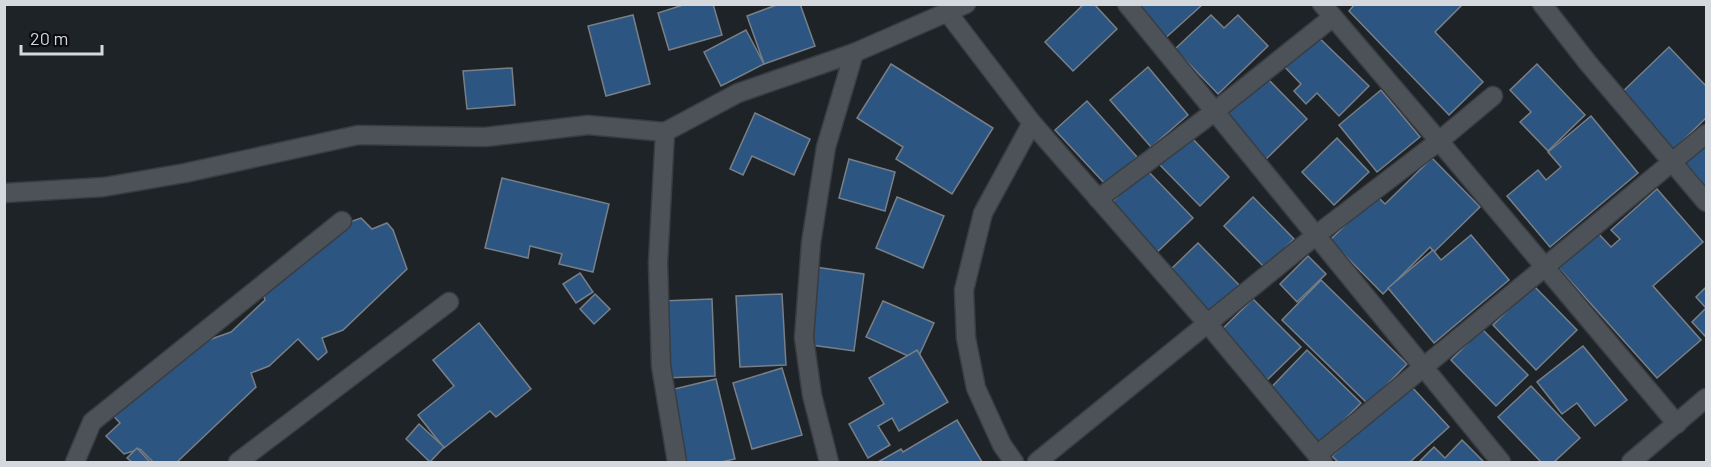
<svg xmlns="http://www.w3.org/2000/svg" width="1711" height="467" viewBox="0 0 1711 467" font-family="Barlow,sans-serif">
<rect width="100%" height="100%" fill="#1e2328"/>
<g fill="#2c5681" stroke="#797f86" stroke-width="1.5">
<path d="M686,4H713L722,35L669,50L658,13Z"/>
<path d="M779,4H800L815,46L764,64L747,16Z"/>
<path d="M1084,4H1094L1117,29L1073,71L1045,42Z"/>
<path d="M1127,4H1201L1202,5L1161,42Z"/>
<path d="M1355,4H1463L1435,32L1483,82L1449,115L1349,11Z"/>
<path d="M633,15L650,84L606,96L588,26Z"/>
<path d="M1211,15L1224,28L1238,15L1268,46L1218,94L1175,49Z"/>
<path d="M746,30L764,64L721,86L704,52Z"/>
<path d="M1312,31L1369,86L1339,116L1317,93L1306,104L1294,91L1301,84L1280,62Z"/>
<path d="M1669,47L1706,86V118L1668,155L1614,100Z"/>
<path d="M891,64L993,128L952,194L896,159L903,147L857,118Z"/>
<path d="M1537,64L1585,115L1548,151L1520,122L1531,112L1510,90Z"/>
<path d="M1148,67L1188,115L1151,147L1110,100Z"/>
<path d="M512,68L515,105L467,109L463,71Z"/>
<path d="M1262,73L1307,119L1264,161L1218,115Z"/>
<path d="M1381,90L1420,137L1377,172L1339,125Z"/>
<path d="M1087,101L1137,157L1106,185L1055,130Z"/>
<path d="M755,113L810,139L794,175L752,156L743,175L730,169Z"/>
<path d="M1591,116L1638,173L1550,247L1507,196L1538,170L1546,180L1561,167L1548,152Z"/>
<path d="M1189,135L1229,177L1200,206L1159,164Z"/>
<path d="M1337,138L1369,172L1334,205L1302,172Z"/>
<path d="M1706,142V205L1691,189L1700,180L1685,163Z"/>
<path d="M1432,158L1480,207L1434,252L1430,247L1383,294L1330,240L1376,195L1385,204Z"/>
<path d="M849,159L895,172L885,211L839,198Z"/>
<path d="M1146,169L1193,218L1154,255L1107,207Z"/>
<path d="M502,178L609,204L593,272L559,264L562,254L530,246L528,258L485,248Z"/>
<path d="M1657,189L1703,242L1653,286L1701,340L1657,378L1558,267L1597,232L1611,247L1620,239L1611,230Z"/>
<path d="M897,197L944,216L923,268L876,248Z"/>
<path d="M1253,197L1294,239L1265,268L1224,226Z"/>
<path d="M361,218L372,229L387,223L393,230L407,269L343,330L322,338L327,352L318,360L298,339L269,366L251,373L256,387L177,462H153L140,449L124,454L106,436L120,423L107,409L163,356L231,332L265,300L261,288L318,233Z"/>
<path d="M1471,235L1509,280L1434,343L1388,288L1433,250L1441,260Z"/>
<path d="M1198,243L1240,286L1212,314L1169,271Z"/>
<path d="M1308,256L1326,274L1297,302L1280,284Z"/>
<path d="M815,267L864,274L854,351L804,344Z"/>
<path d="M580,273L593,292L576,303L563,284Z"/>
<path d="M1321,280L1407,364L1368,404L1282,320Z"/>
<path d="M1533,285L1577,330L1536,370L1493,325Z"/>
<path d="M1706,287V308L1696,297Z"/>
<path d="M595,294L610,309L594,324L580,309Z"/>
<path d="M782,294L786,365L740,367L736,296Z"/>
<path d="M712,299L715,376L665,378L662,301Z"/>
<path d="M1253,299L1301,347L1261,386L1213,338Z"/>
<path d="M883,301L934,323L917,360L866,337Z"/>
<path d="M1706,308V337L1692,322Z"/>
<path d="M479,323L531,389L496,417L490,411L444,448L418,415L454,386L433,360Z"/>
<path d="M1482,329L1528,375L1496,406L1451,360Z"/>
<path d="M1583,346L1627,400L1595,426L1577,403L1562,414L1537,382Z"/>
<path d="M917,350L948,402L899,431L892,418L878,426L890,445L868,458L849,424L884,404L869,378Z"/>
<path d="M1307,350L1361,403L1314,450L1263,396Z"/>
<path d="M782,368L802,435L752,449L733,383Z"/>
<path d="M716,379L735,459L721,462H680L662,392Z"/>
<path d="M1410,385L1449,427L1410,462H1338L1332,456Z"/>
<path d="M1531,386L1580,438L1554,462H1541L1498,417Z"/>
<path d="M957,420L982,462H878L901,449L903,452Z"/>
<path d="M419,424L444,447L430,462L406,439Z"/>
<path d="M1462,440L1484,462H1419L1434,447L1445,458Z"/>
<path d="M137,448L150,462H132L127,458Z"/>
</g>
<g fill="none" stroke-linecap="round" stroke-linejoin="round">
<g stroke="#393d42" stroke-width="21">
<g id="street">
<path d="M1127,4L1501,462"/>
<path d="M1322,4L1439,141L1677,424"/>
<path d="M1542,4L1588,63L1706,202"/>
<path d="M948,13L1032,123L1207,323L1323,462"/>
<path d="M665,132L658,263L661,366L677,462"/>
<path d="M4,193L104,187L185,173L358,135L485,137L588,125L665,132L738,93L854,53L966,4"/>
<path d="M1098,199L1214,112L1333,17"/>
<path d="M1317,455L1706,134"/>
<path d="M75,462L92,422L342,221"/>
<path d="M238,462L449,302"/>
<path d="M829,462L812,395L804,338L811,243L826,147L854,53"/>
<path d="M1014,462L1002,445L976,388L966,338L964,290L983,213L1032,123"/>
<path d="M1037,462L1315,236L1439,141L1493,96"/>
<path d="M1631,462L1706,398"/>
</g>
</g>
<use href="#street" stroke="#4c5258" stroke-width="18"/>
</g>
<rect width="1711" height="467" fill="none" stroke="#d5d8dc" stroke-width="12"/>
<path d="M21 45v9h81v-9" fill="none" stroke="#d5d8dc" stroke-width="3"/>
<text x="30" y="45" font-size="18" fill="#d5d8dc" stroke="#0a0c0f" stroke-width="4.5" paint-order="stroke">20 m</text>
</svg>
